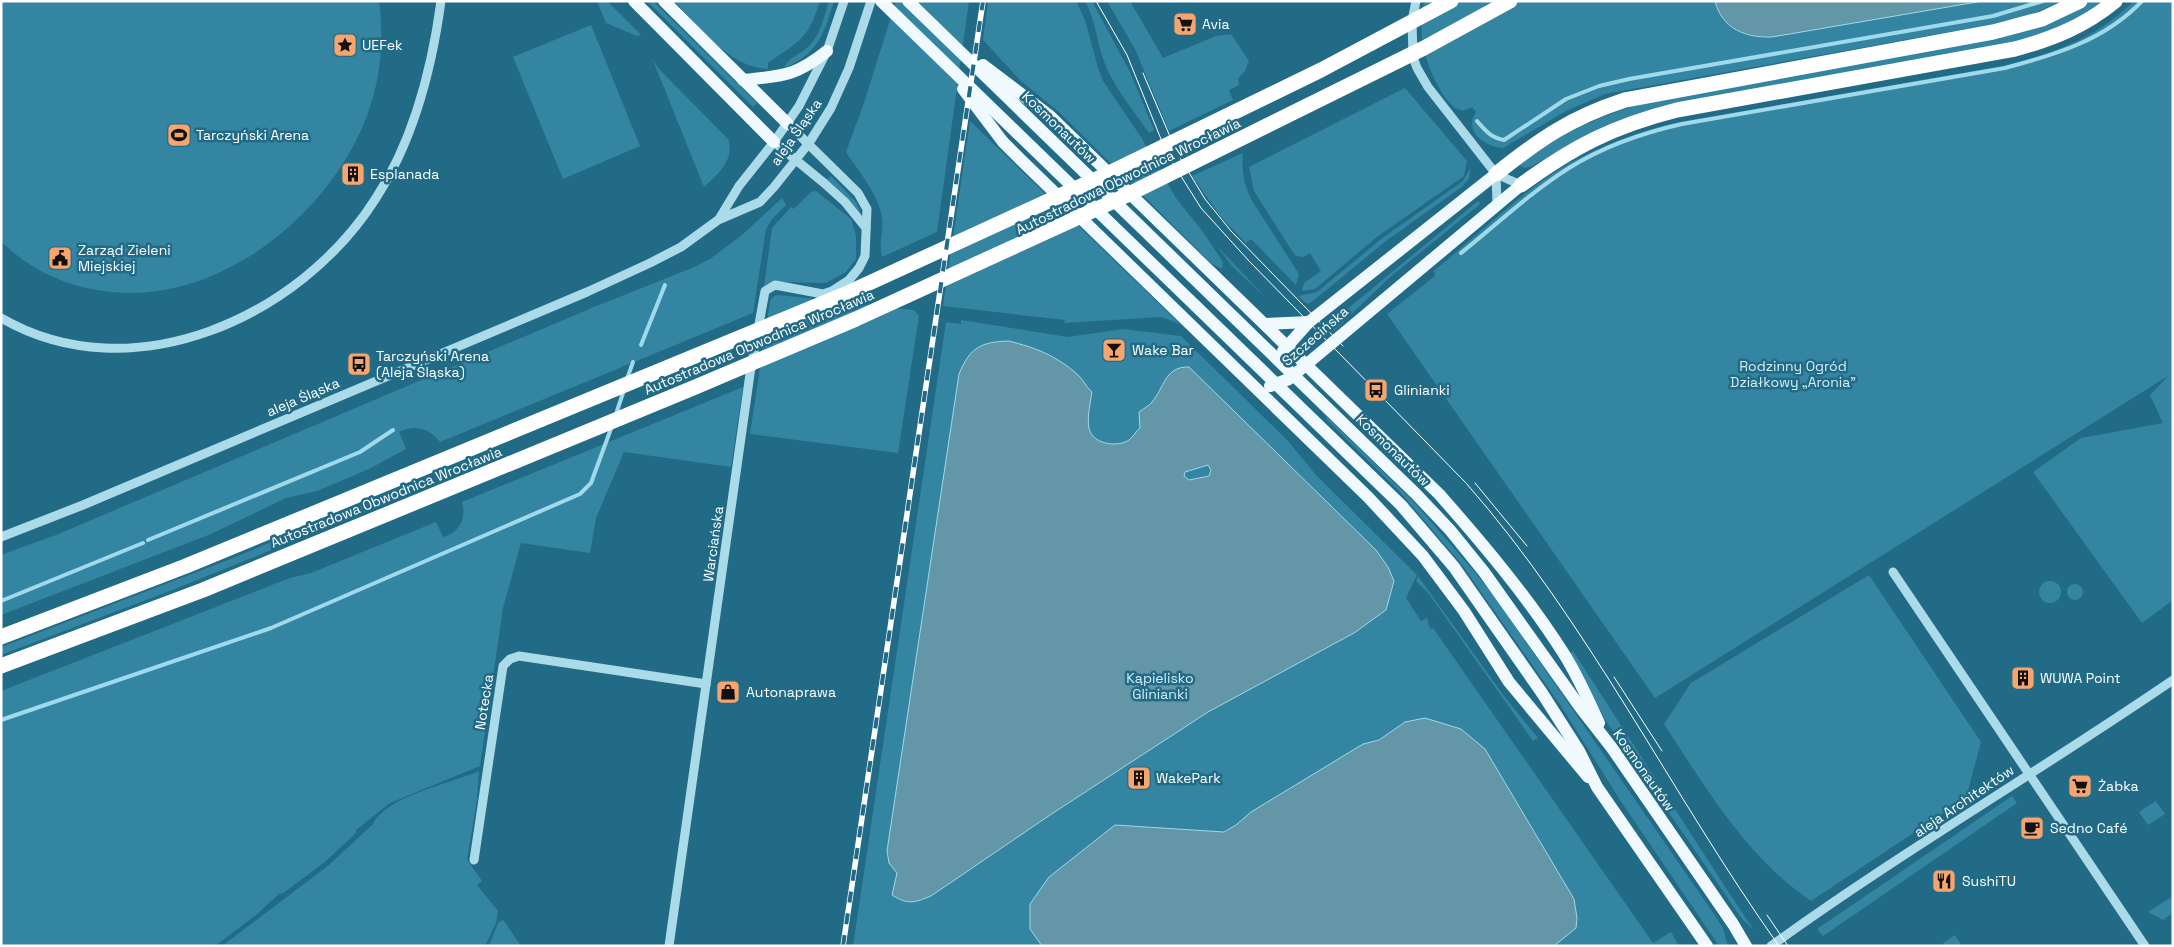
<svg xmlns="http://www.w3.org/2000/svg" width="2174" height="947" viewBox="0 0 2174 947" font-family="'Space Grotesk',sans-serif">
<rect width="100%" height="100%" fill="#226b86"/>
<g fill="#3385a2">
<path d="M1,1H379C384,39 381,77 368,113C330,218 211,311 97,290C61,284 27,268 1,241Z"/>
<path d="M597,1H607L641,35L637,36L606,23Z"/>
<path d="M647,1H653L757,103L753,107Z"/>
<path d="M674,1H820C808,40 799,41 768,63V69C730,68 699,26 674,1Z"/>
<path d="M829,1H834C824,34 818,54 784,68C788,57 803,53 810,45C821,33 824,16 829,1Z"/>
<path d="M896,1H969L937,232L882,257C878,244 884,232 882,218C879,195 859,172 846,152L864,103Z"/>
<path d="M988,1H1076L1085,20L1098,68L1103,81L1141,137L1176,198L1203,232L1223,262L1222,269L1211,263L1059,112L1021,81L983,40Z"/>
<path d="M1085,1H1092L1130,72L1154,130L1149,133C1134,111 1115,89 1105,64C1097,44 1096,21 1085,1Z"/>
<path d="M1107,1H1130L1163,58L1216,36L1231,34L1249,61L1245,71L1238,78L1239,85L1229,90L1233,100L1169,131L1135,49Z"/>
<path d="M1425,1H2061L2033,14L1994,24L1605,94L1566,111L1503,148C1485,147 1463,132 1476,112L1472,107C1468,109 1464,111 1461,110C1443,108 1424,58 1422,41C1421,30 1422,18 1423,6Z"/>
<path d="M2090,1H2104C2076,22 2047,32 2014,42L1659,107L1605,126L1532,166L1525,168L1520,166C1540,141 1609,113 1640,104L2081,8Z"/>
<path d="M2134,1H2173V600L2142,623L2033,472L2081,438L2163,423L2150,395L2168,376L1655,698L1387,314L1435,276L1434,271C1469,242 1503,210 1539,183C1579,154 1626,135 1674,123L2003,66C2054,53 2095,39 2134,1Z"/>
<path d="M591,25L640,146L563,179L513,57Z"/>
<path d="M652,58L659,69L728,139C735,160 718,174 704,187Z"/>
<path d="M1405,88L1467,161L1464,176L1377,237L1315,289L1302,291L1304,283L1321,271L1310,253L1303,257L1296,256L1290,248L1254,191L1249,167Z"/>
<path d="M970,121L1180,324L1161,317L1064,323L1065,320L943,306Z"/>
<path d="M1243,153C1241,169 1244,184 1251,199L1299,274L1296,285L1251,239L1246,243L1221,217L1192,176Z"/>
<path d="M1471,167L1469,178L1463,186L1386,241L1313,301L1307,304L1298,296L1317,292L1381,239L1463,181Z"/>
<path d="M831,176L856,202L864,221L851,204L827,180Z"/>
<path d="M816,191L851,219L856,236V259L846,272L826,283L775,282L764,286L772,228L791,207L794,209L811,192Z"/>
<path d="M782,198L786,205L772,219L766,229L753,313L440,442C429,428 415,424 399,432L406,449L369,469L317,491L286,498L211,534L1,615V555L56,535L594,307L692,268L710,259L742,235Z"/>
<path d="M1478,201L1480,202L1479,205L1389,278L1334,331L1328,325Z"/>
<path d="M1217,246L1266,298L1232,266Z"/>
<path d="M778,295L914,310L919,316L898,453L750,434L770,301L774,296Z"/>
<path d="M961,320L1068,337L1123,329L1181,336L1288,441L1317,476L1417,575L1406,598L1421,621L1427,618L1430,629L1433,628L1653,943L1671,932L1679,946H853L946,322L961,324Z"/>
<path d="M743,387L731,467L624,452L596,518L590,553L521,543L503,608L480,766L390,803L356,830V833L326,861L282,894L280,893L256,915L215,946H1V691L290,578L311,573L436,522L443,537C459,533 467,518 462,502Z"/>
<path d="M1327,417L1414,502L1474,571L1497,600L1714,914L1723,928L1728,946H1719L1620,800L1561,706L1462,565L1399,491L1326,419Z"/>
<path d="M419,481L422,489L170,591L1,655V647L228,560Z"/>
<path d="M1869,575L1981,742L1966,798L1811,901C1747,858 1705,787 1664,724L1691,683Z"/>
<path d="M1418,576L1504,696L1538,738L1533,741L1429,594L1416,581Z"/>
<circle cx="2050" cy="592" r="11"/>
<circle cx="2075" cy="592" r="8"/>
<path d="M1573,651L1733,899L1754,930L1742,919L1606,721L1569,654Z"/>
<path d="M479,771L477,800L467,859L482,881L477,885L498,911L496,923L485,946H222L329,865L372,825C387,795 450,784 479,771Z"/>
<path d="M2012,796L2017,803L1823,936L1817,929Z"/>
<path d="M2156,801L2165,814L2148,825L2139,812Z"/>
<path d="M2173,896V913L2163,920L2148,912Z"/>
<path d="M503,920L504,921L521,946H489L498,923Z"/>
<path d="M1955,935L1962,946H1945L1943,943Z"/>
</g>
<g fill="#6396a7" stroke="#9fd9ea" fill-rule="evenodd">
<path d="M1715,1H1983L1772,37C1746,38 1722,29 1715,1Z"/>
<path d="M1009,341C1036,348 1055,355 1077,374C1083,379 1086,387 1092,392C1090,404 1087,417 1089,428C1092,444 1117,448 1129,440C1133,437 1136,431 1140,428L1139,412C1143,409 1149,406 1152,402C1164,388 1165,366 1189,367L1376,550L1388,567L1394,581L1386,610L1354,633L1208,712L1050,815L931,896C914,903 908,905 892,895L897,873L889,863L887,851L959,374C970,347 981,342 1009,341ZM1208,465L1211,470L1209,476L1189,480L1184,476L1185,472Z"/>
<path d="M1425,718L1461,729L1485,749L1574,899L1577,918L1576,928L1554,946H1042L1030,929V904L1049,877L1115,825L1224,832L1236,825L1251,812L1363,744L1379,740L1405,722Z"/>
</g>
<g fill="none" stroke-linecap="round" stroke-linejoin="round">
<g stroke="#9fd9ea" stroke-width="4">
<path d="M1477,121C1486,131 1491,138 1504,140L1566,99L1599,86L1629,79L1993,16L2043,1"/>
<path d="M1461,253C1497,224 1531,192 1569,168C1604,146 1642,133 1682,124L2005,68C2055,55 2105,40 2142,1"/>
<path d="M641,345L665,285"/>
<path d="M627,379L633,362"/>
<path d="M616,414L624,390"/>
<path d="M148,540L360,452L393,430"/>
<path d="M1,601L143,543"/>
<path d="M1,720L271,628L580,494L591,483L612,426"/>
</g>
<g stroke="#abdae9" stroke-width="9">
<path d="M1416,1L1412,21L1413,57L1417,68L1428,87L1496,174L1521,185"/>
<path d="M774,142L824,183L845,202L866,228"/>
<path d="M1496,174L1497,204"/>
<path d="M719,219L739,186L774,142L799,106L827,51L844,1"/>
<path d="M1,318C132,394 301,317 376,198C413,141 432,68 441,1"/>
<path d="M1,537L83,505L587,292L650,263L681,247L718,220L760,202L774,187L809,143L831,108L849,68L871,1"/>
<path d="M1893,572L2145,946"/>
<path d="M474,860L503,666L510,659L519,656L706,684"/>
<path d="M669,946L750,374L765,291L775,285L823,294L832,291L849,280L859,268L865,256L867,209L858,193L788,124"/>
<path d="M1771,946C1901,852 2040,771 2173,680"/>
</g>
<g stroke="#eff9fe" stroke-width="12">
<path d="M634,1L774,142"/>
<path d="M664,1L788,124"/>
<path d="M881,1L1401,505L1454,567L1542,693L1579,751L1597,787L1707,946"/>
<path d="M908,1L1416,494L1450,530L1484,572L1580,707L1612,748L1733,924L1746,946"/>
<path d="M983,65L1050,116L1439,494C1484,545 1527,596 1564,654C1578,676 1588,700 1599,723"/>
<path d="M743,80C783,76 796,76 827,51"/>
<path d="M963,89L1003,142L1019,158L1368,497L1423,556L1464,611L1509,682L1588,777"/>
<path d="M1265,324L1309,322"/>
<path d="M1283,351L1309,322L1496,174"/>
<path d="M1270,386L1289,379L1521,185"/>
</g>
<g stroke="#fff" stroke-width="15">
<path d="M1496,174C1540,139 1570,118 1625,100L1993,32L2042,19L2080,1"/>
<path d="M1521,185C1573,147 1613,126 1677,110L2015,49C2052,39 2085,26 2115,1"/>
<path d="M1,637L186,566L843,295L1105,175L1321,70L1451,1"/>
<path d="M1,666L203,590L693,388L856,319L1125,196L1424,48L1510,1"/>
</g>
<g stroke="#fff" stroke-width="1">
<path d="M1096,1L1127,55L1167,154L1201,208L1249,261L1466,483C1589,623 1671,794 1779,946"/>
<path d="M1143,73L1177,153L1205,199L1231,231L1343,346"/>
<path d="M1475,483L1527,546"/>
<path d="M1614,677L1662,751"/>
<path d="M1767,915L1788,946"/>
</g>
<g stroke="#fff" stroke-width="5.5">
<path id="rail" d="M843,946L983,1"/>
</g>
<use href="#rail" stroke="#226b86" stroke-width="4" stroke-dasharray="11" stroke-linecap="butt"/>
</g>
<defs>
<g id="supermarket-square" transform="scale(1.25)"><rect x="-9" y="-9" width="18" height="18" rx="4" fill="#f5a56d" stroke="#226b86"/><path d="M-6-5.5h2.5l.6 2H6L4.5 2H-2.5L-4.4-4H-6ZM-1.5 3.2a1.3 1.3 0 1 0 .1 0ZM3 3.2a1.3 1.3 0 1 0 .1 0Z" fill="#111"/></g>
<g id="sight-square" transform="scale(1.25)"><rect x="-9" y="-9" width="18" height="18" rx="4" fill="#f5a56d" stroke="#226b86"/><path d="M0-6L1.8-2.2L6-1.7L2.9 1.2L3.7 5.4L0 3.3L-3.7 5.4L-2.9 1.2L-6-1.7L-1.8-2.2Z" fill="#111"/></g>
<g id="stadium-square" transform="scale(1.25)"><rect x="-9" y="-9" width="18" height="18" rx="4" fill="#f5a56d" stroke="#226b86"/><path d="M0-5a6.5 5 0 1 0 0 10a6.5 5 0 1 0 0-10ZM-3.5-1.8h7v3.6h-7Z" fill="#111"/></g>
<g id="building-square" transform="scale(1.25)"><rect x="-9" y="-9" width="18" height="18" rx="4" fill="#f5a56d" stroke="#226b86"/><path d="M-4-6H4V6H1V3H-1V6H-4ZM-2.5-4.3h1.7v1.8h-1.7ZM.8-4.3h1.7v1.8H.8ZM-2.5-1h1.7V.8h-1.7ZM.8-1h1.7V.8H.8Z" fill="#111"/></g>
<g id="civic-square" transform="scale(1.25)"><rect x="-9" y="-9" width="18" height="18" rx="4" fill="#f5a56d" stroke="#226b86"/><path d="M-.6-6.5H3V-4.5H.6V-3L4-1V1h2V6H-6V1h2V-1L-.6-3ZM-1.2 2.5V6h2.4V2.5Z" fill="#111"/></g>
<g id="bar-square" transform="scale(1.25)"><rect x="-9" y="-9" width="18" height="18" rx="4" fill="#f5a56d" stroke="#226b86"/><path d="M-6-5H6L.8 .8V4.5H3.5V6h-7V4.5H-.8V.8Z" fill="#111"/></g>
<g id="bus-square" transform="scale(1.25)"><rect x="-9" y="-9" width="18" height="18" rx="4" fill="#f5a56d" stroke="#226b86"/><path d="M-5-6H5V4H4V6H2V4H-2V6H-4V4H-5ZM-3.5-4V0h7V-4ZM-3.5 1.2v1.5H-2V1.2ZM2 1.2v1.5H3.5V1.2Z" fill="#111"/></g>
<g id="shop-square" transform="scale(1.25)"><rect x="-9" y="-9" width="18" height="18" rx="4" fill="#f5a56d" stroke="#226b86"/><path d="M-5-2.5h2.3a2.7 3.5 0 0 1 5.4 0H5L5.5 6h-11ZM-1.5-2.5h3a1.5 2.3 0 0 0-3 0Z" fill="#111"/></g>
<g id="cafe-square" transform="scale(1.25)"><rect x="-9" y="-9" width="18" height="18" rx="4" fill="#f5a56d" stroke="#226b86"/><path d="M-5.5-4.5H6V0H3Q3 3.5 0 3.5H-2.5Q-5.5 3.5-5.5 0ZM3-3.2v2h1.7v-2ZM-6 4.5H4V6H-6Z" fill="#111"/></g>
<g id="restaurant-square" transform="scale(1.25)"><rect x="-9" y="-9" width="18" height="18" rx="4" fill="#f5a56d" stroke="#226b86"/><path d="M-5-6h1v4h1v-4h1v4h1v-4h1v5L-1.5 .5V6h-2V.5L-5-1ZM5-6V6H3V1.5H1.5Q1.5-4 5-6Z" fill="#111"/></g>
</defs>
<g fill-rule="evenodd">
<use href="#supermarket-square" x="1185" y="24"/>
<use href="#sight-square" x="345" y="45"/>
<use href="#stadium-square" x="179" y="135"/>
<use href="#building-square" x="353" y="174"/>
<use href="#civic-square" x="60" y="258"/>
<use href="#bar-square" x="1114" y="350"/>
<use href="#bus-square" x="359" y="364"/>
<use href="#bus-square" x="1376" y="390"/>
<use href="#building-square" x="2023" y="678"/>
<use href="#shop-square" x="728" y="692"/>
<use href="#building-square" x="1139" y="778"/>
<use href="#supermarket-square" x="2080" y="786"/>
<use href="#cafe-square" x="2032" y="828"/>
<use href="#restaurant-square" x="1944" y="881"/>
</g>
<g text-anchor="middle" stroke-width="5" stroke-linejoin="round" paint-order="stroke">
<g font-size="14" fill="#fff" stroke="#226b86" text-anchor="start">
<text x="1202" y="29">Avia</text>
<text x="362" y="50">UEFek</text>
<text x="196" y="140">Tarczyński Arena</text>
<text x="370" y="179">Esplanada</text>
<text x="78" y="255">Zarząd Zieleni<tspan x="78" dy="16">Miejskiej</tspan></text>
<text x="1132" y="355">Wake Bar</text>
<text x="376" y="361">Tarczyński Arena<tspan x="376" dy="16">(Aleja Śląska)</tspan></text>
<text x="1394" y="395">Glinianki</text>
<text x="2040" y="683">WUWA Point</text>
<text x="746" y="697">Autonaprawa</text>
<text x="1156" y="783">WakePark</text>
<text x="2098" y="791">Żabka</text>
<text x="2050" y="833">Sedno Café</text>
<text x="1962" y="886">SushiTU</text>
</g>
<g font-size="14" fill="#fff" stroke="#226b86">
<text transform="translate(1059 127) rotate(44)" y="5">Kosmonautów</text>
<text transform="translate(796 132) rotate(-55)" y="5">aleja Śląska</text>
<text transform="translate(1128 176) rotate(-26)" y="5">Autostradowa Obwodnica Wrocławia</text>
<text transform="translate(1315 336) rotate(-41)" y="5">Szczecińska</text>
<text transform="translate(759 342) rotate(-23)" y="5">Autostradowa Obwodnica Wrocławia</text>
<text transform="translate(303 397) rotate(-23)" y="5">aleja Śląska</text>
<text transform="translate(1393 450) rotate(44)" y="5">Kosmonautów</text>
<text transform="translate(386 497) rotate(-22)" y="5">Autostradowa Obwodnica Wrocławia</text>
<text transform="translate(713 544) rotate(-82)" y="5">Warciańska</text>
<text transform="translate(484 702) rotate(-81)" y="5">Notecka</text>
<text transform="translate(1644 770) rotate(55)" y="5">Kosmonautów</text>
<text transform="translate(1964 801) rotate(-34)" y="5">aleja Architektów</text>
</g>
<g font-size="14" fill="#d0edf7" stroke="#226b86">
<text x="1793" y="371">Rodzinny Ogród<tspan x="1793" dy="16">Działkowy „Aronia”</tspan></text>
<text x="1160" y="683">Kąpielisko<tspan x="1160" dy="16">Glinianki</tspan></text>
</g>
</g>
<rect width="2174" height="947" fill="none" stroke="#ffffff" stroke-width="5"/>
</svg>
